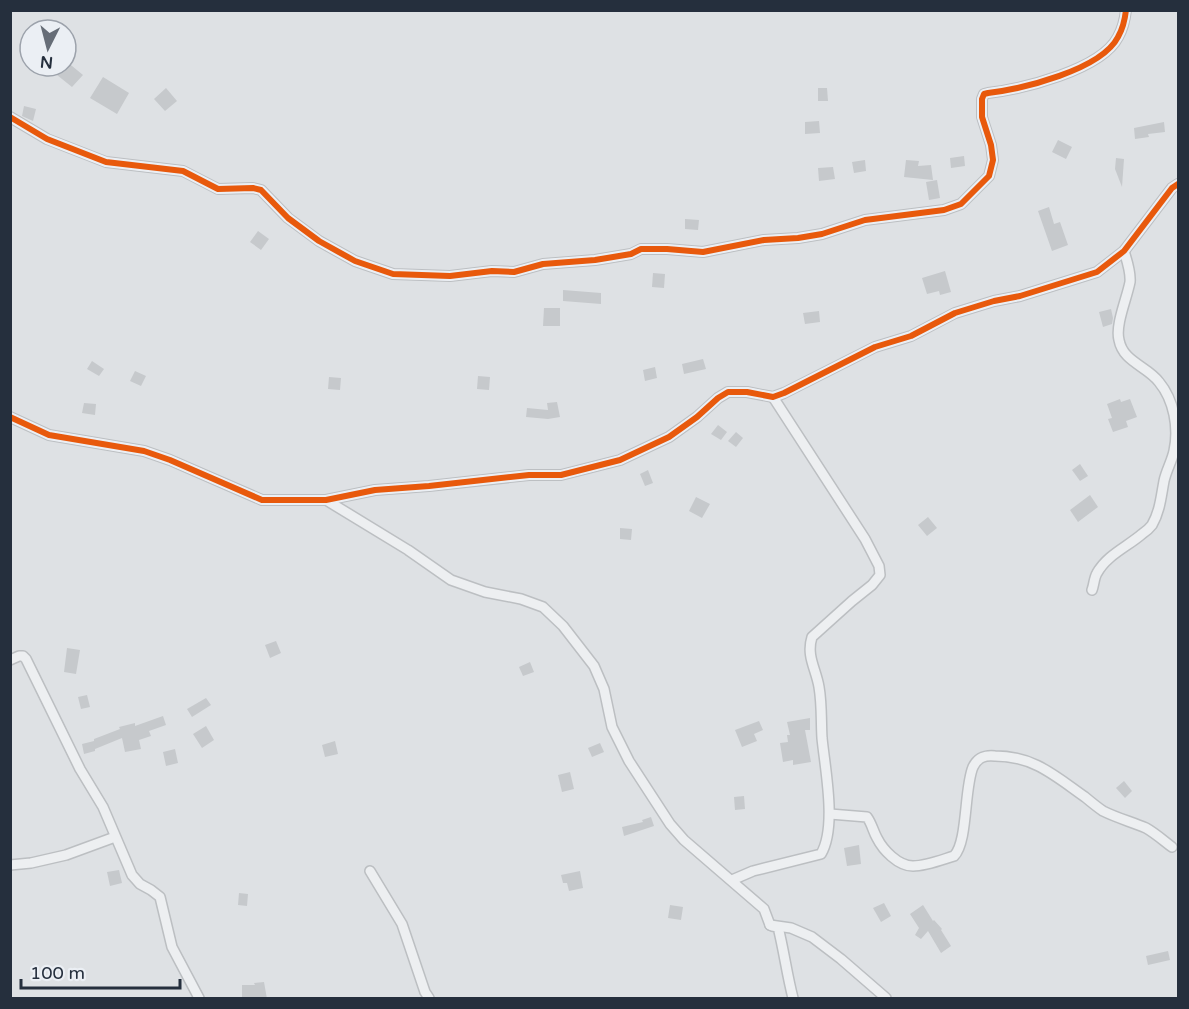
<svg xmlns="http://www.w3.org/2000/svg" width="1189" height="1009" viewBox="0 0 1189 1009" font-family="'Varela Round',sans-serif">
<rect width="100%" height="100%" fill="#dee1e4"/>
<g fill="#c6c9cc">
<path d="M66,61L83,75L72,87L52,71L56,66H66Z"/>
<path d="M103,77L129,93L117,114L90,98Z"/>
<path d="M166,88L177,101L165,111L154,99Z"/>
<path d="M818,88H827L828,101H818Z"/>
<path d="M24,106L36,109L33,121L22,116Z"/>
<path d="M819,121L820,133L805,134V122Z"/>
<path d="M1164,122L1165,132L1148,134L1149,137L1135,139L1134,128Z"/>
<path d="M1058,140L1072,147L1066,159L1052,152Z"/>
<path d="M964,156L965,166L951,168L950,158Z"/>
<path d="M1116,158L1124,159L1122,187L1115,169Z"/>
<path d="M865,160L866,171L854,173L852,162Z"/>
<path d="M906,160L919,161L918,166L931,165L933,180L904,177Z"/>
<path d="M833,167L835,179L819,181L818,168Z"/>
<path d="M937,180L940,198L929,200L926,182Z"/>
<path d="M1049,207L1054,224L1060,222L1068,245L1052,251L1038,211Z"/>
<path d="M685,219L699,220L698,230L685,229Z"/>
<path d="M258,231L269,239L261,250L250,242Z"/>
<path d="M945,271L951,292L940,295L939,291L927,294L922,278Z"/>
<path d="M653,273L665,274L664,288L652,287Z"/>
<path d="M563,290L601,293V304L563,301Z"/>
<path d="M544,308H560V326H543Z"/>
<path d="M1111,309L1113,318L1112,324L1103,327L1099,312Z"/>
<path d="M819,311L820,322L805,324L803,313Z"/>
<path d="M703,359L706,369L684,374L682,364Z"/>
<path d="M92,361L104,369L99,376L87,369Z"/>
<path d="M655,367L657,378L645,381L643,370Z"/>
<path d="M135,371L146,376L141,386L130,381Z"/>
<path d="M478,376L490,377L489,390L477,389Z"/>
<path d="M329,377L341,378L340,390L328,389Z"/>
<path d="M1120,399L1121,402L1130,399L1137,417L1126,421L1128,427L1113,432L1108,419L1112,418L1107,404Z"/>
<path d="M557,402L560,417L548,419L526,417L527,408L548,410L547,403Z"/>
<path d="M84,403L96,404L95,415L82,413Z"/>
<path d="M718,425L727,432L721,440L711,434Z"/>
<path d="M736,432L743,438L736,447L728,441Z"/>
<path d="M1080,464L1088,476L1080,481L1072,470Z"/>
<path d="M648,470L653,483L645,486L640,474Z"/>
<path d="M1090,495L1098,507L1078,522L1070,510Z"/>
<path d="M696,497L710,504L702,518L689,511Z"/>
<path d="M928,517L937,528L927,536L918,525Z"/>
<path d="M620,528L632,529L631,540L620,539Z"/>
<path d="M276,641L281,653L270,658L265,645Z"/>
<path d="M67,648L80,650L76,674L64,672Z"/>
<path d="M530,662L534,672L523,676L519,667Z"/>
<path d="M87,695L90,707L81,709L78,697Z"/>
<path d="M206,698L211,705L192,717L187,709Z"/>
<path d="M163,716L166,725L149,731L151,736L139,740L141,749L125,752L122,738L95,749V751L84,754L82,744L94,741V739L120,729L119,727L135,723V726Z"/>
<path d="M810,718V730H805L811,762L793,765V760L783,762L780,743L788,742L787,735H790L787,722Z"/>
<path d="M759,721L763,730L754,734L757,741L742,747L735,730Z"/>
<path d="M206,726L214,740L202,748L193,734Z"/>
<path d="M335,741L338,754L325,757L322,745Z"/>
<path d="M600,743L604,752L592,757L588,748Z"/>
<path d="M175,749L178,763L166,766L163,752Z"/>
<path d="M570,772L574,789L562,792L558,775Z"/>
<path d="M1124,781L1132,791L1125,798L1116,788Z"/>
<path d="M744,796L745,809L735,810L734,797Z"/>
<path d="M651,817L654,826L624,836L622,827L643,822L642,820Z"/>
<path d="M859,845L861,864L847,866L844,848Z"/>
<path d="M119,870L122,883L110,886L107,872Z"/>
<path d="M580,871L583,888L569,891L567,883H563L561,875Z"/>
<path d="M239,893L248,894L247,906L238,905Z"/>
<path d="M884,903L891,916L881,922L873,908Z"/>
<path d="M670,905L683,907L681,920L668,918Z"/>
<path d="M923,905L933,921L934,920L942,929L941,930L951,946L941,953L928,931L921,939L915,935L919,928L910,914Z"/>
<path d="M1168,951L1170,960L1148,965L1146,956Z"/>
<path d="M264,982L267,999L242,998V985H255L254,983Z"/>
</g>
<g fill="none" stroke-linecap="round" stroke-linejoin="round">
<g stroke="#bcbfc2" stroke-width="12">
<g id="minor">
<path d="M10,117L47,139L106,162L183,171L218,189L253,188L261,190L288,218L319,241L355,261L393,274L450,276L492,271L514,272L543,264L595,260L631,254L641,249H667L703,252L764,240L798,238L822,234L865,220L944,210L961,204L989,176L993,160L991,145L982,117V99L984,94L988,93C1022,89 1101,70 1118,37C1122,30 1125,19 1126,10"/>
<path d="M10,417L49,435L144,451L170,460L262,500H326L375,490L429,486L529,475H561L620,460L669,437L697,417L718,398L728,392H747L773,397L784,393L875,347L911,336L955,313L994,301L1020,296L1097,272L1124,251L1172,188L1178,184"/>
<path d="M326,500L408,550L451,580L485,592L521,599L543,607L563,626L594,666L604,689L612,727L629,761L670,824L684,840L764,909L770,925"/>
<path d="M1092,590C1094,585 1094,578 1097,573C1107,555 1127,547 1142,534C1145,532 1149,529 1152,525C1160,511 1161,497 1164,481C1166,471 1172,461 1174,451C1179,428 1174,400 1159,382C1147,366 1123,362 1119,340C1115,325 1127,298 1130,282C1131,272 1127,261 1124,251"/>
<path d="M10,660L19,656H23L26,659L80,769L103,807L132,875L140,884L151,890L160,897L172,947L199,998"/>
<path d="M830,814L867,817C872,824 873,831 877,838C883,850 898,866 913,866C926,866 941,860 954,856C968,842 964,788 973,767C978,757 985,755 995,756C1034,756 1055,776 1085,797C1091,802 1097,807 1103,811C1117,818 1132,822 1146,828C1155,833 1164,841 1172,847"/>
<path d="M10,865L31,863L66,855L115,837"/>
<path d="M370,871L402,924L425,992L429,998"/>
<path d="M732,880L753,871L821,854C837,827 825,769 822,738C821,722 822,704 819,687C816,669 806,656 812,637L852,601L872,585L880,575L879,566L865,539L773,397"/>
<path d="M770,925L791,928L812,937L841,959L886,998"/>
<path d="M772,926L778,927C784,951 787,975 793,998"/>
</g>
</g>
<use href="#minor" stroke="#edeff1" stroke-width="9"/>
<g stroke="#ebeff4" stroke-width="10">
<g id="cycleway">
<path d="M10,117L47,139L106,162L183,171L218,189L253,188L261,190L288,218L319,241L355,261L393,274L450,276L492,271L514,272L543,264L595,260L631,254L641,249H667L703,252L764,240L798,238L822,234L865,220L944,210L961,204L989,176L993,160L991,145L982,117V99L984,94L988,93C1022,89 1101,70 1118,37C1122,30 1125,19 1126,10"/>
<path d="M10,417L49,435L144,451L170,460L262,500H326L375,490L429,486L529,475H561L620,460L669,437L697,417L718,398L728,392H747L773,397L784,393L875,347L911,336L955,313L994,301L1020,296L1097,272L1124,251L1172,188L1178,184"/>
</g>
</g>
<use href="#cycleway" stroke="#e8590c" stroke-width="6"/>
</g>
<rect width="1189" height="1009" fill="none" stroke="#252f3d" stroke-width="24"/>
<g transform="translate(48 48) rotate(186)"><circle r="28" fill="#ebeff4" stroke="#9ca2ab" stroke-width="1.5"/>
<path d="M0-4.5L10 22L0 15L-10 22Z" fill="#666d77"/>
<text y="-9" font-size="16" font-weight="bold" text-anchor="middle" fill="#252f3d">N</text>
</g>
<path d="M21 979v9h159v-9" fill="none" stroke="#252f3d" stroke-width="3"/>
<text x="30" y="979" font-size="18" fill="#252f3d" stroke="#ebeff4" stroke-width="4.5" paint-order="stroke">100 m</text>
</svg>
